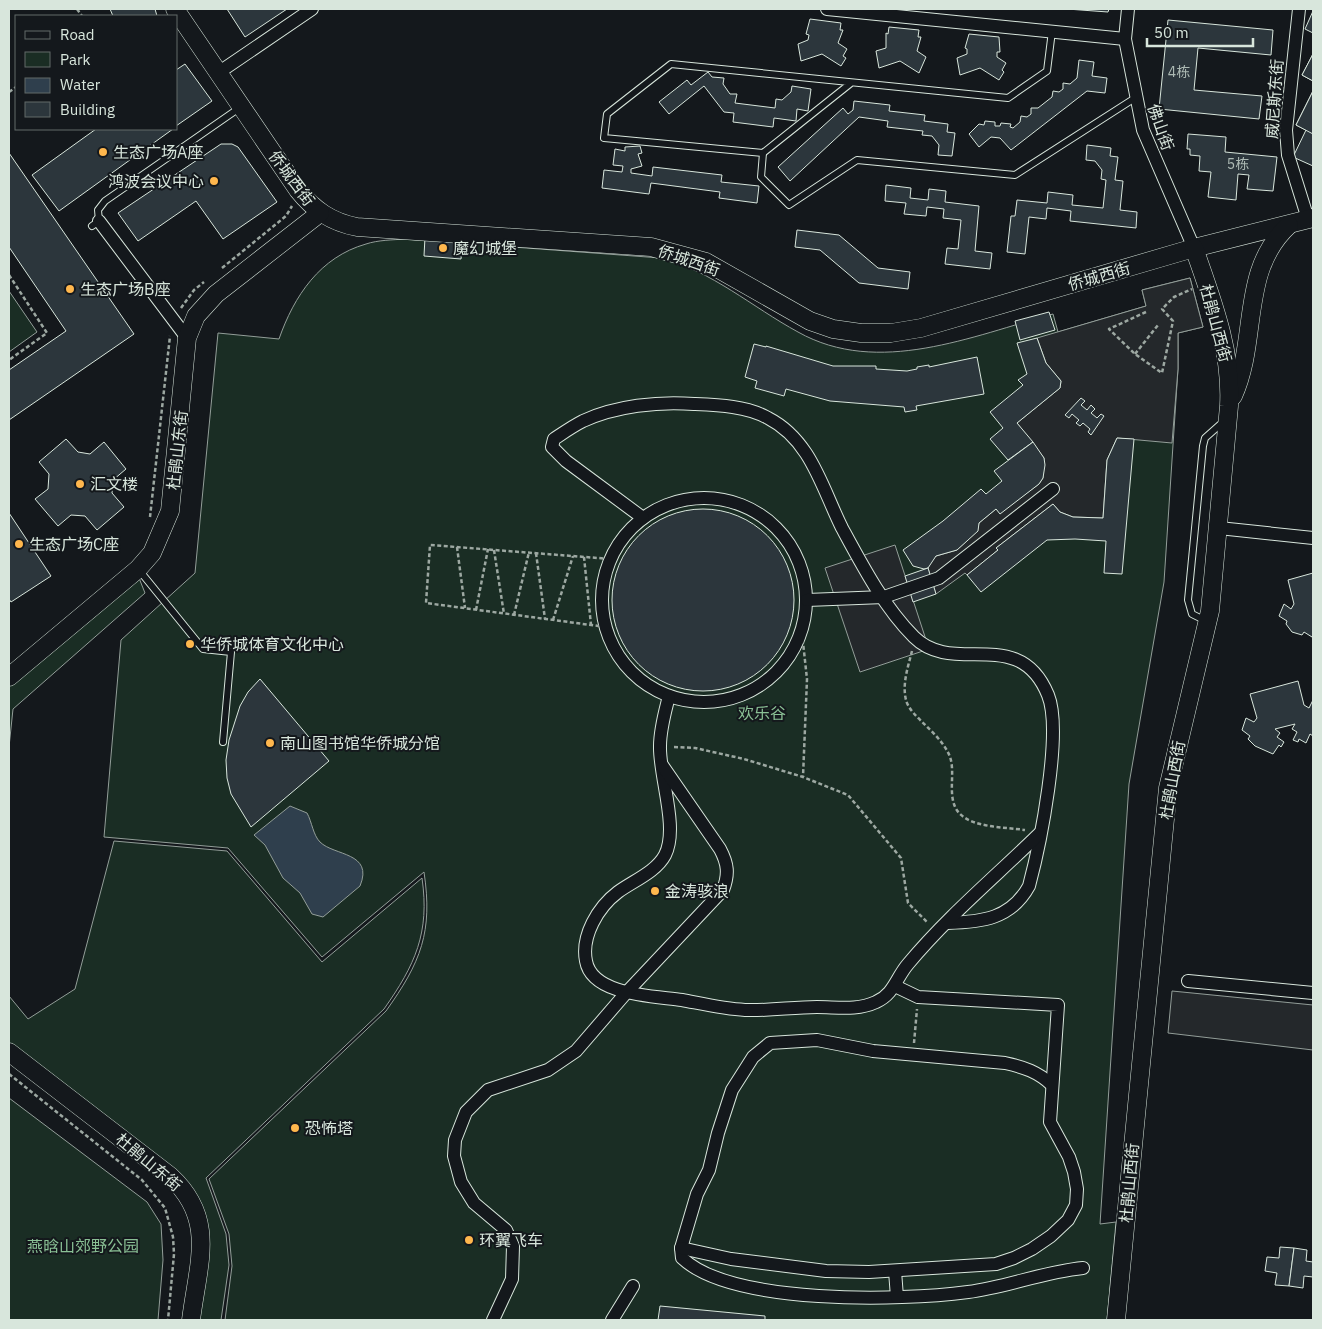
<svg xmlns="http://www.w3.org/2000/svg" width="1322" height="1329" viewBox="0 0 1322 1329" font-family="'IBM Plex Sans','Noto Sans SC',sans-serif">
<rect width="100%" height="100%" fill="#14181c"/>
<g fill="#1a2d24" stroke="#939e99">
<path d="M405,239L661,258C712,271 752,307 798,332C878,377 972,336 1053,314L1058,332L1146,306L1142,290L1190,278L1203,327L1178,333V369L1164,582L1129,784L1100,1224L1116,1222L1107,1320H225L232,1266L229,1234L209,1179L386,1011C421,962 433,932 424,872L322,957L228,848L104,837L121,640L195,573L218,333L279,339C294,296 320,257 366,244C378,240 392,240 405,239Z"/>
<path d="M9,291L37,332L9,352Z"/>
<path d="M139,578L145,593L13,709L9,747V682Z"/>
<path d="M114,841L227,851L322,962L422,878C430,933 415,965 384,1009L206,1178L226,1234L229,1265L221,1320H194L200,1209L9,1048V996L28,1019L75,989Z"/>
<path d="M9,1098L147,1202L161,1224L163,1260L158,1320H9Z"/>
</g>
<g fill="#24282b" stroke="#939e99">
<path d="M1190,278L1203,327L1178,333V369L1172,443L1117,438L1107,460L1103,518L1073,517L1060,512L1053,504L996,548L998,550L967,575L965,573L936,594L928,568L931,561L936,556L957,550L977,531L979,523L996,509L1000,513L1039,484L1043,478L1044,458L1017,423L1060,388L1061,381L1046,363L1037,338L1146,306L1142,290Z"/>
<path d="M895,545L929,649L860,672L825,568Z"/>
<path d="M1172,991L1313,1005V1050L1168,1033Z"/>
</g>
<path fill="#2f3f4d" stroke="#939e99" d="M290,806L307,813C312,822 313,835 320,842C334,856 374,852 360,886L323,917L312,914L300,893L283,878L265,845L254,835Z"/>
<g fill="#2c363c" stroke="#d8e6dc">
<path d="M110,9H155L157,16H113Z"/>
<path d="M227,9H287L245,37Z"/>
<path d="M1067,9H1109L1108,12Z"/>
<path d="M1313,11V33L1305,29Z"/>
<path d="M810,19L841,23L840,30H843L838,43L847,49L843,56L846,58L841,66L822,54L801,61L798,44L808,40L809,35L806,34Z"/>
<path d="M1168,20L1273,30L1271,55L1198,48L1194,90L1262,96L1259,119L1159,109Z"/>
<path d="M889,27L919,30L918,37H921L917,51L926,57L919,73L900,61L879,68L876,51L886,48V33L888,34Z"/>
<path d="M969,34L999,37L1000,52H997V57L1006,63L1002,70L1004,72L999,80L980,68L960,75L957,58L967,54V49L965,48Z"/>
<path d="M1313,54V81L1302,75Z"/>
<path d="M1313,54V81L1302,75Z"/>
<path d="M1079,60L1094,62L1092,76L1107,78L1105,93L1087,91L1011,150L1000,138L991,137L979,147L969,134L979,124L984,125L985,121L995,122V126H1000L1001,123L1011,124L1010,127L1013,128L1020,122L1021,116L1027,117L1031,114V108H1038L1052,97L1053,91L1059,92L1063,89V83L1070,84L1077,78Z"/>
<path d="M185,64L212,101L176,126V70Z"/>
<path d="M708,72L712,77L724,78L723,84L730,94H737L735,103L775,108L776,99L782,100L791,92L792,86L811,89L808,111L797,109L796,121L774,118L773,127L733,122L734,113L724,112L704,86L669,114L659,102L687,80L691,85Z"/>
<path d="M1313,91V166L1293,157L1306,130L1296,125Z"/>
<path d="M1313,91V134L1296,125Z"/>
<path d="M854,101L890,105L889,111L925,115L924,121L948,124L947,132L955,133L952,156L938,155L939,145L932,136L922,135L923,131L887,127L888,121L859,117L790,181L778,167L843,108L848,114L853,110Z"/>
<path d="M96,129H173L59,211L32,175Z"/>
<path d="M1188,134L1226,137L1225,152L1277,157L1273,191L1247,189L1249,175L1238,174L1236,200L1208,197L1211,172L1199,171L1200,156L1190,155V149H1187Z"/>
<path d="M221,144H232L238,147L277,202L223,239L196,201L138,241L118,213Z"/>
<path d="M1087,145L1111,148L1110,156L1118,157L1115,180L1123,181L1120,210L1137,212L1136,228L1070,221L1071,211L1047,208L1046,219L1029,217L1025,254L1007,252L1011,216H1015L1017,200L1047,203L1048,192L1073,195L1072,205L1103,208L1106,180L1101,179L1102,170L1095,161L1086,160Z"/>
<path d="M640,146L642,153L638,154L642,166L631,169V173L652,176L653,167L722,175L721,182L759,186L757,203L719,198L720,192L651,183L649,194L602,188L604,170L622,172L623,166L613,165L615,149L625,151V147Z"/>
<path d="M9,153L134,334L9,420V370L66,331L9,247Z"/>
<path d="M886,185L911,188L910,198L928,200L929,189L946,191L945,202L979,206L975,251L992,253L990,269L945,264L947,248L958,249L961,220L943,218L944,209L927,207L926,216L904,214L906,203L885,201Z"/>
<path d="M797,230L839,235L878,268L910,272L908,289L859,283L820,250L795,247Z"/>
<path d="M425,237L463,240L461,259L424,256Z"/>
<path d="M1049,312L1055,330L1020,340L1015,321Z"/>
<path d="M1037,338L1046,363L1061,381L1060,388L1017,423L1033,442L1008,460L990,439L1003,428L990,412L1023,385L1018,380L1027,374L1017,343Z"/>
<path d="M754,344L766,347V346L833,366H876V369L907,371L917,369V367L929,365V367L977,357L984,394L916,406L917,410L905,412L904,407L830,401L786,389L784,396L755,388L757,381L745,377Z"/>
<path d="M1081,398L1085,401L1081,405L1087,410L1091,405L1095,409L1091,413L1097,418L1101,414L1104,416L1091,435L1088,432L1090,429L1083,423L1080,426L1076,423L1079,420L1072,414L1069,418L1065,415Z"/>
<path d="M1117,438L1134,439L1122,574L1104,573L1106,541L1075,539L1047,540L981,592L967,575L998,550L996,548L1053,504L1060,512L1073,517L1103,518L1107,460Z"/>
<path d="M66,439L78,452L90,454L104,442L126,469L113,480L112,493L124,507L97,530L85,516L71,515L58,526L35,499L48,489L49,474L39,462Z"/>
<path d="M1033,442L1044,458L1045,465L1043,478L1039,484L1000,514L996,509L979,523L978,531L957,550L936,556L928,568L924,569L913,566L903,550L943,521L981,489L986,494L1002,481L994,471Z"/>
<circle cx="703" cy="600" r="91"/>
<path d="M9,513L51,576L11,602L9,599Z"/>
<path d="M928,568L936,594L913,602L905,576Z"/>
<path d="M1313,573V635L1312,637L1304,632L1302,635L1292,632L1286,624L1287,621L1279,616L1284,604L1291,609L1294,604L1288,580Z"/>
<path d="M260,679L329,761L251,827L231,794L227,778L226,760L229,740L240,706L248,692Z"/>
<path d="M1298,681L1304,705L1309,708L1313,700V736L1310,734L1306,743L1299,739L1298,742L1293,740L1297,732L1292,729L1295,724L1275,729L1280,733L1277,737L1284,742L1281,747L1279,745L1273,754L1255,746L1248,739L1250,736L1242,730L1246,718L1254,722L1257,718L1250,694Z"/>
<path d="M1280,1247L1294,1248L1289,1286L1275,1285L1277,1273L1265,1271L1267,1257L1279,1258Z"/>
<path d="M1294,1248L1307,1250L1306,1261L1313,1262V1277L1304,1276L1303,1288L1289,1286Z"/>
<path d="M660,1306L765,1316V1320H658Z"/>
</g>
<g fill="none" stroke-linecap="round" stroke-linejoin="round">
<g stroke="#d8e6dc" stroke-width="8">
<g id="lane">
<path d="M851,83L763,153L604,138L607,114L671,64L1008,98L1047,71L1052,31"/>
<path d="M763,153L761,177L789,205L857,160L1015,175L1135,98"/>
<path d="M92,226L99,221L98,210L105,201L235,111"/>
<path d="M139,570L203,649L231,652L223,742"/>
<path d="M1206,621L1192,614L1188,600L1203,446L1205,438L1223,422"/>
</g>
</g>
<g stroke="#d8e6dc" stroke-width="14">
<g id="street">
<path d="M827,9L1125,39"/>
<path d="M1128,9L1125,39L1143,130L1194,248"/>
<path d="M1299,9L1286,130L1288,155L1308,219"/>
<path d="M218,73L312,9"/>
<path d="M99,221L187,338"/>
<circle cx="704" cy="600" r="102"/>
<path d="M643,518L566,461L552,447L554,439C563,433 573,426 583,421C615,406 659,401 694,404C718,405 747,406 768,418C811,440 822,488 842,528C862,565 884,607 914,637C954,677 1019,624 1048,695C1063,732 1040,845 1029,886C1011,919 982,922 947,923"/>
<path d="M1219,528L1313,538"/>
<path d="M807,600L884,597L939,578L1053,489"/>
<path d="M669,696C665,712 660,729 660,746C659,776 679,828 665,855C656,872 633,881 618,892C598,907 581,936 586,961C592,996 656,996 682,1000C703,1004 724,1009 745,1010C769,1011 793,1007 817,1007C837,1007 857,1011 876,1002C894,994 896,978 908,964C947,917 996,876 1040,833"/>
<path d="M1188,981L1313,993"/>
<path d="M1052,1085C1038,1072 1024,1067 1005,1063L873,1051L817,1040L770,1043L753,1057L732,1090L718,1133L709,1170L697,1194L681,1248L682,1258C732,1305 901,1301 968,1292C1007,1287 1043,1272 1083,1268"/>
<path d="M681,1248L731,1259L826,1271L869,1272L996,1264L1014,1258L1032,1249L1051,1236L1068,1220L1076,1205L1077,1189L1074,1172L1069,1157L1050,1122L1058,1005L918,997L895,986"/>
<path d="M895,1271L897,1297"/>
<path d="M493,1320L512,1279L513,1246L506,1230L474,1203L461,1182L454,1156L455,1140L466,1112L488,1090L548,1070L576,1051L626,993L723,890C729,874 728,864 720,849L662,765"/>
<path d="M612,1320L633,1286"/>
</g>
</g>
<g stroke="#d8e6dc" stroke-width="19">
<g id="secondary">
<path d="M175,9L298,190C314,210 331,222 357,227L651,247L706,262L810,321L833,329L861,333H891L921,328L1194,248L1313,218"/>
<path d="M1233,396C1259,339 1239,271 1289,225"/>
<path d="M9,677L138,569L152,553L170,511L187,338L196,316L216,294L320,213"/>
<path d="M9,1052L170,1176C217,1219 198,1263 191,1320"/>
<path d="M1116,1320L1168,788L1210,611L1229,406C1232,350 1212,300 1194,248"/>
</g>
</g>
<g stroke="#9da8a2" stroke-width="2.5" stroke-dasharray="4 2.5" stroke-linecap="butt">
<path d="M77,9L82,16"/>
<path d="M9,92L16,87"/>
<path d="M222,268L286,216L292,206"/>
<path d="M9,275L47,333L9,360"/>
<path d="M181,308L194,290L204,282"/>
<path d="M1146,312L1109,329L1135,354L1162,373L1173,321L1162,309L1174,297L1192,289"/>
<path d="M1135,354L1158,325"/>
<path d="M150,517L170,336"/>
<path d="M457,547L465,608"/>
<path d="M494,550L504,614"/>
<path d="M536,553L545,619"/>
<path d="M584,557L591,625"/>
<path d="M476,610L488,549"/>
<path d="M514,615L529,552"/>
<path d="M553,620L573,556"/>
<path d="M606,627L426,603L430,545L611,559"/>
<path d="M802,633L807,679L803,777"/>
<path d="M912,651C908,667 902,684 906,700C910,717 941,733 950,757C956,774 946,798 959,813C973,828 1005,827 1025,830"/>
<path d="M674,747L695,748L744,759L803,777L848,795L901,858L908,903L927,922"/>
<path d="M914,1043L917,1009"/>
<path d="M9,1074L142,1180L165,1208L173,1237L174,1254L168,1320"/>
</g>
<use href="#lane" stroke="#14181c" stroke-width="6"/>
<use href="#street" stroke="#14181c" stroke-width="12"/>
<use href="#secondary" stroke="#14181c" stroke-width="18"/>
</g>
<g fill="#ffb74d" stroke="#14181c" stroke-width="2">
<circle cx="103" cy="152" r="5"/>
<circle cx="214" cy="181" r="5"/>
<circle cx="443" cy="248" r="5"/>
<circle cx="70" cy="289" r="5"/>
<circle cx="80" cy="484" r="5"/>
<circle cx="19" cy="544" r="5"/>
<circle cx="190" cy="644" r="5"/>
<circle cx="270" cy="743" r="5"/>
<circle cx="655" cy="891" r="5"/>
<circle cx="295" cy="1128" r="5"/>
<circle cx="469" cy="1240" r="5"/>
</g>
<g text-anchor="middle" stroke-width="4" stroke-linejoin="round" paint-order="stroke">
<g font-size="14" fill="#adbab4">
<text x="1179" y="77">4栋</text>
<text x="1238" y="169">5栋</text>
</g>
<g font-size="16" fill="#d8e6dc" stroke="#14181c">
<text transform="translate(1274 99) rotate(-86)" y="6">威尼斯东街</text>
<text transform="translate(1161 127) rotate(71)" y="6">佛山街</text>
<text transform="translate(292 178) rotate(53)" y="6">侨城西街</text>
<text transform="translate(689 260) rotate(19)" y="6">侨城西街</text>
<text transform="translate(1099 276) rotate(-16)" y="6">侨城西街</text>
<text transform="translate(1216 323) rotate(75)" y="6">杜鹃山西街</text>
<text transform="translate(177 450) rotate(-84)" y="6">杜鹃山东街</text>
<text transform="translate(1172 780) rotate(-80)" y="6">杜鹃山西街</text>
<text transform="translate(149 1162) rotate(40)" y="6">杜鹃山东街</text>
<text transform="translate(1129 1183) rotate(-85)" y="6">杜鹃山西街</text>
</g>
<g font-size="16" fill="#d8e6dc" stroke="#14181c" text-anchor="start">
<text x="113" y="158">生态广场A座</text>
<text x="204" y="187" text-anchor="end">鸿波会议中心</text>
<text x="453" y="254">魔幻城堡</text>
<text x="80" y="295">生态广场B座</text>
<text x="90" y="490">汇文楼</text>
<text x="29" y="550">生态广场C座</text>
<text x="200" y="650">华侨城体育文化中心</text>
<text x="280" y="749">南山图书馆华侨城分馆</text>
<text x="665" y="897">金涛骇浪</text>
<text x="305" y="1134">恐怖塔</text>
<text x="479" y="1246">环翼飞车</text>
</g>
<g font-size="16" fill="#8ac095" stroke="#14181c">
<text x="762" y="719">欢乐谷</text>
<text x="83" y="1252">燕晗山郊野公园</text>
</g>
</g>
<rect width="1322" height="1329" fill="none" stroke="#d8e6dc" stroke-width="20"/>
<rect x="15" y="15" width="162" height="115" fill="#14181c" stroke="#626a69"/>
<rect x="25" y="31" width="25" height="8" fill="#14181c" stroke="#626a69"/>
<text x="60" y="40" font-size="15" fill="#d8e6dc">Road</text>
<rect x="25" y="52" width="25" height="15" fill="#1a2d24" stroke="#626a69"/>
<text x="60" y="65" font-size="15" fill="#d8e6dc">Park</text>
<rect x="25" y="78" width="25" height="15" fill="#2f3f4d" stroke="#626a69"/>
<text x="60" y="90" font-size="15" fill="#d8e6dc">Water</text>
<rect x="25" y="102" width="25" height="15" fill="#2c363c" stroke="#626a69"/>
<text x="60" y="115" font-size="15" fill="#d8e6dc">Building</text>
<path d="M1147 38v8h106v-8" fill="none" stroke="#d8e6dc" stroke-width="2.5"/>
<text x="1154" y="38" font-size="15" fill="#d8e6dc" stroke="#14181c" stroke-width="4" paint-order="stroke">50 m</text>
</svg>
